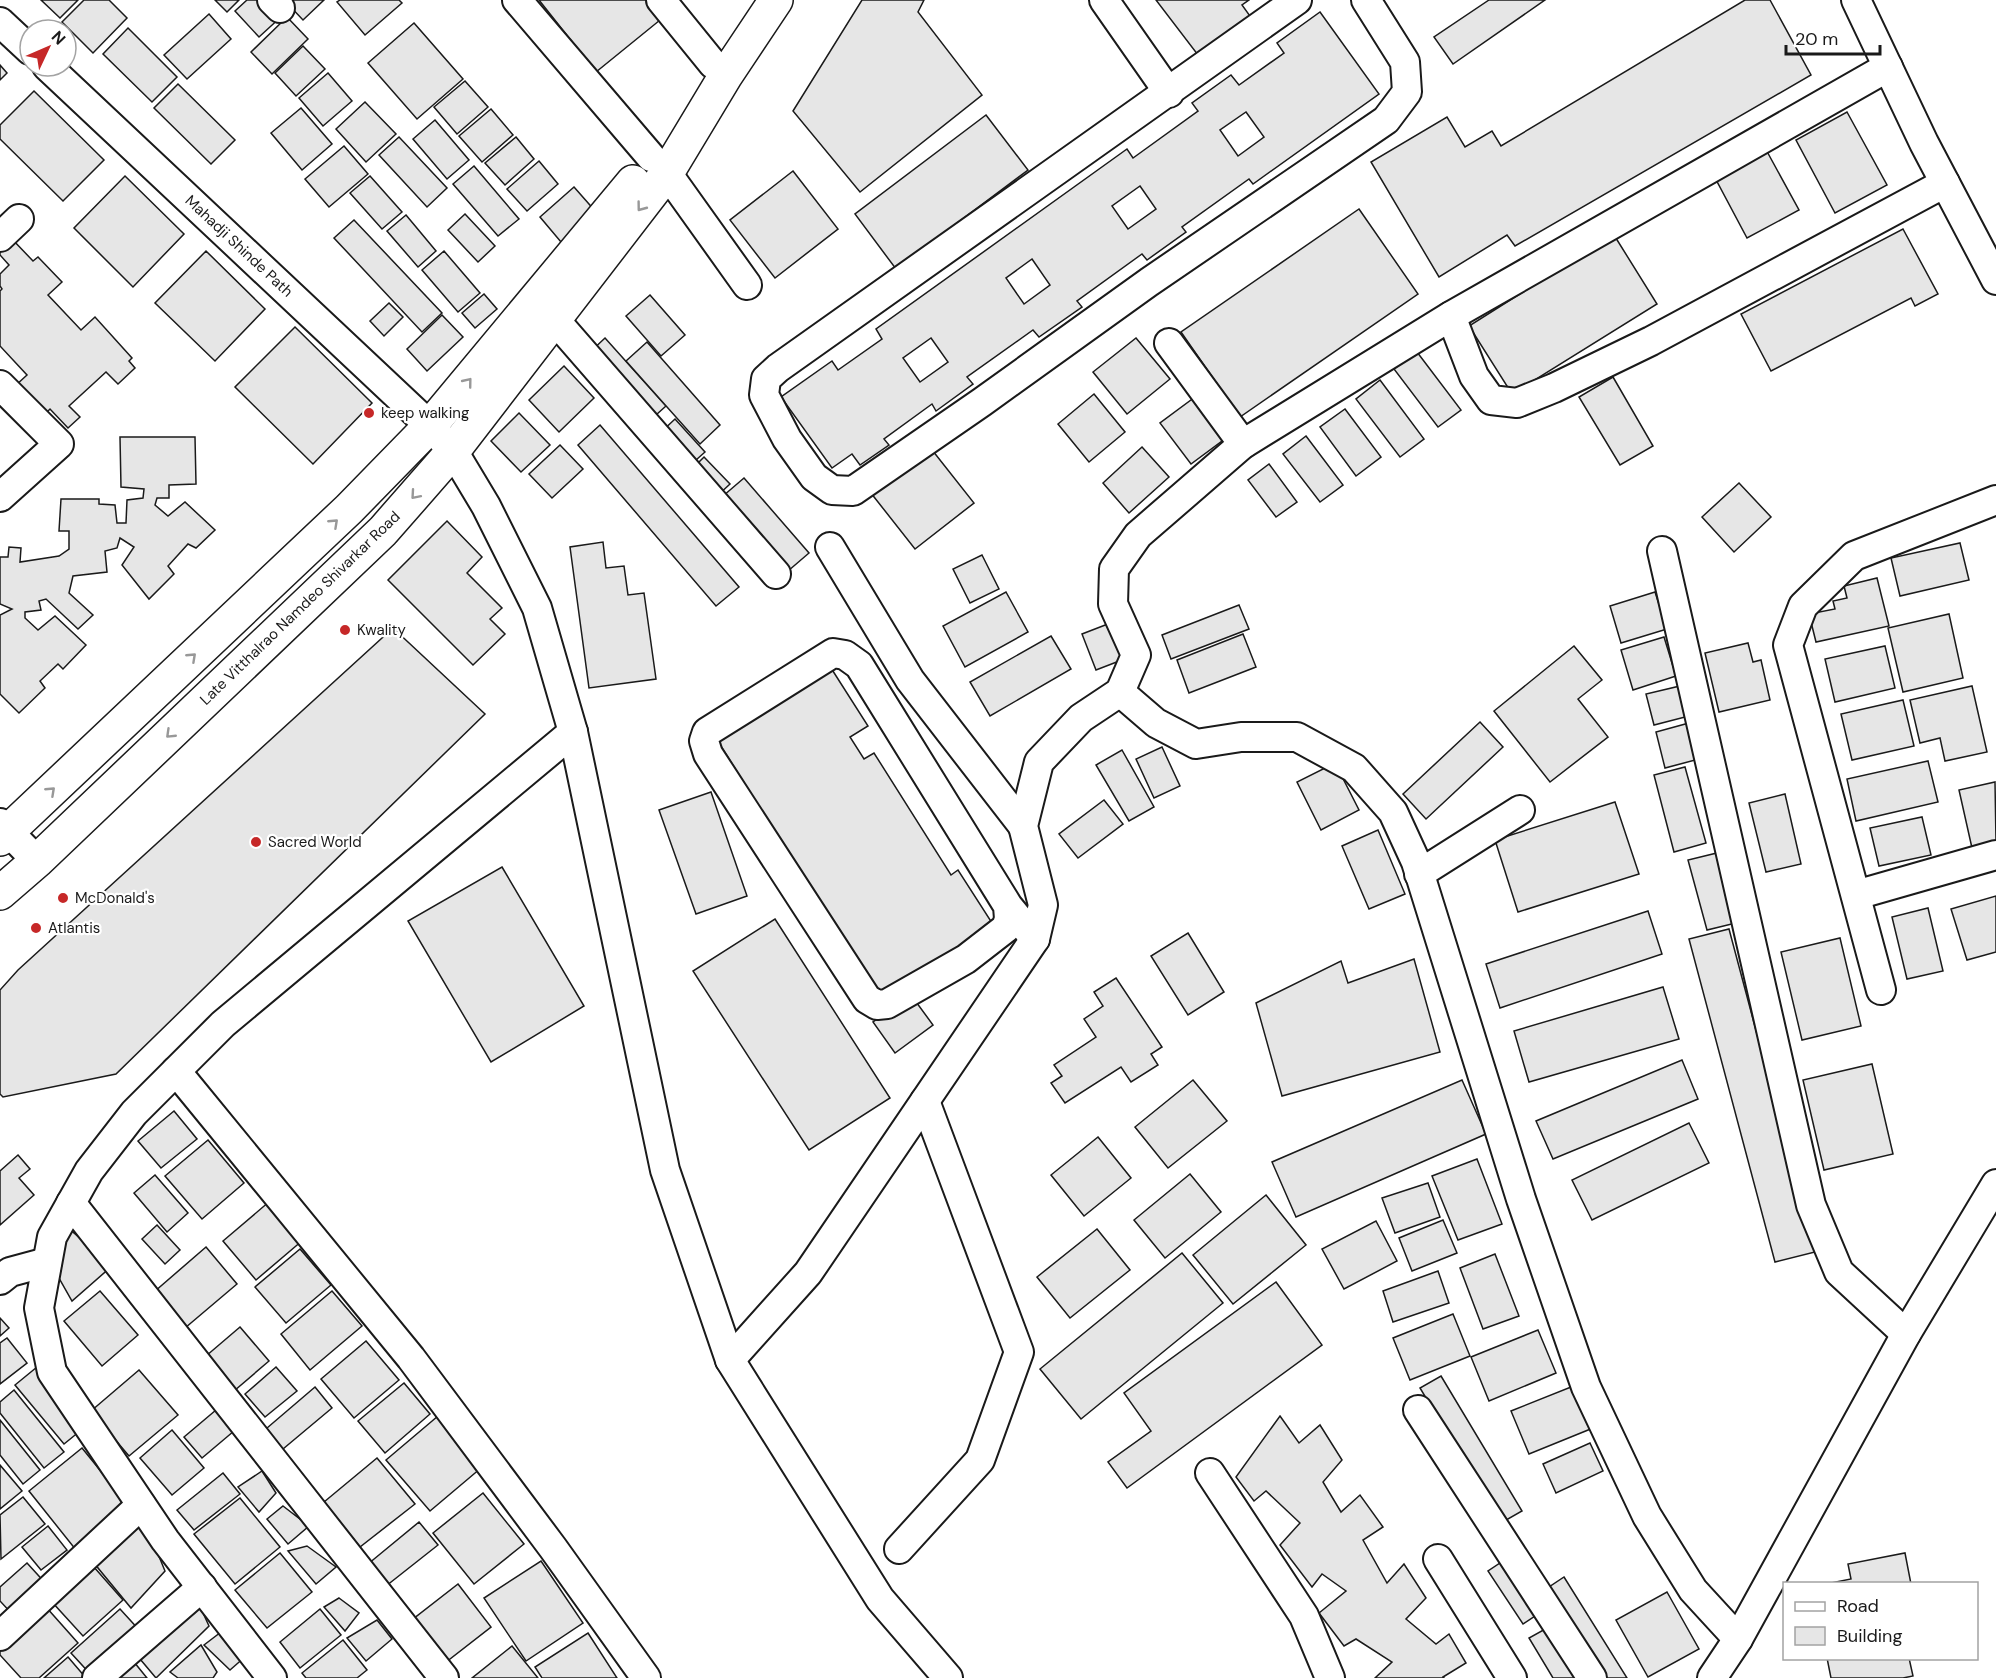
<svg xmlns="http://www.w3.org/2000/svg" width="1996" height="1678" viewBox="0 0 1996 1678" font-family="'DM Sans',sans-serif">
<rect width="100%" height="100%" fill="#fff"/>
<g fill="#e6e6e6" stroke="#1a1a1a" stroke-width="1.5" fill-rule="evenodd">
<path d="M41,0H78L60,18Z"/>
<path d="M84,0H109L127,18L93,53L62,22Z"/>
<path d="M215,0H239L227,12Z"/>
<path d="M247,0H269L283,15L259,37L235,11Z"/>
<path d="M288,0H324L303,20L286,2Z"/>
<path d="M340,0H399L402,3L365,35L337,2Z"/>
<path d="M539,0H652L665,16L596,72Z"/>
<path d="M862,0H924L918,12L982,95L860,192L793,111Z"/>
<path d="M1156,0H1249L1242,5L1250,16L1198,55Z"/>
<path d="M1489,0H1545L1453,64L1434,37Z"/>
<path d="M1745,0H1770L1811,75L1515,246L1507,235L1439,277L1371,162L1447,117L1465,147L1492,131L1501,146Z"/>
<path d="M1320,12L1379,94L1253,184L1249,179L1182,227L1186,232L1147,260L1142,254L1077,301L1082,307L1039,337L1033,330L967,377L973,384L936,411L932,404L884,439L889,445L860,465L852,454L832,468L781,397L832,361L838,370L882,339L876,329L1127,149L1133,158L1198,111L1192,103L1231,75L1239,85L1284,53L1277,43ZM1246,112L1264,137L1238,156L1220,130ZM1140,186L1156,209L1128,229L1112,206ZM1032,259L1050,285L1024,304L1006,278ZM931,338L948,362L920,382L903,358Z"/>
<path d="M209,14L231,39L187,79L164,55Z"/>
<path d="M287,17L308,39L272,74L251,52Z"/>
<path d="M414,23L463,79L417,119L368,63Z"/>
<path d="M128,28L177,77L152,102L103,54Z"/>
<path d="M303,46L325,69L296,96L275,73Z"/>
<path d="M0,65L7,73L0,80Z"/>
<path d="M328,73L352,101L323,126L299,98Z"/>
<path d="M465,81L488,107L457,134L434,107Z"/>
<path d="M178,84L235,140L211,164L154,108Z"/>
<path d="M34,91L104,160L63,201L0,139V125Z"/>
<path d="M365,102L396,134L366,162L336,129Z"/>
<path d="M301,108L332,144L302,170L271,133Z"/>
<path d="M491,109L513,135L482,162L459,136Z"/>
<path d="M1847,112L1887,185L1835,213L1796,140Z"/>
<path d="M986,115L1028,170L896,269L855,214Z"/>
<path d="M435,120L469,160L447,179L413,139Z"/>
<path d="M399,137L447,188L427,207L379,155Z"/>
<path d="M516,137L534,159L505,185L485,163Z"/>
<path d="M344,146L368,174L329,207L305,179Z"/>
<path d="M1764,146L1799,210L1747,238L1713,174Z"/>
<path d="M539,161L558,184L527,211L507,189Z"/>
<path d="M474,166L519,219L498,236L453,184Z"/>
<path d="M793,171L838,229L775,278L730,220Z"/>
<path d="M125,176L184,234L133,287L74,228Z"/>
<path d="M370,176L402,212L382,229L350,193Z"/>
<path d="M574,187L596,212L561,242L540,217Z"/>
<path d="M1359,209L1418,294L1240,417L1181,332Z"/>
<path d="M465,214L495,246L478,262L448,230Z"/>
<path d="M406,215L436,251L418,267L387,231Z"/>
<path d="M354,220L442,313L422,332L334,238Z"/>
<path d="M1903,229L1938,294L1915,306L1911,298L1771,371L1741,314Z"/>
<path d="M1614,235L1657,304L1512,394L1469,326Z"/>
<path d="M12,239L33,261L38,257L62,282L48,295L81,330L95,317L132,358L129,361L135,368L118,384L106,372L69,406L80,417L68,428L50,409L43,416L15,386L27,375L0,346V291L2,289L0,286V274L9,265L0,255V250Z"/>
<path d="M206,251L265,309L215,361L155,303Z"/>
<path d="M444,251L480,293L458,312L422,270Z"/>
<path d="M484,294L497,309L475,328L462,313Z"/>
<path d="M650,295L685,335L661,356L626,316Z"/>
<path d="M389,303L403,317L384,336L370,321Z"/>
<path d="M442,315L463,337L427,371L407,349Z"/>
<path d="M295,327L372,403L313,464L235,387Z"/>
<path d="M605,338L666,406L647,423L587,355Z"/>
<path d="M1136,338L1170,379L1127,414L1093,372Z"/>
<path d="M647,342L720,425L700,444L626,361Z"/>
<path d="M1417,352L1461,410L1438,427L1394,369Z"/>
<path d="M564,366L594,398L559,432L529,400Z"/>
<path d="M1613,377L1653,446L1620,465L1579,397Z"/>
<path d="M1380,380L1424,439L1400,457L1356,399Z"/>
<path d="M1094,394L1125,432L1089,462L1058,424Z"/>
<path d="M1195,397L1226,438L1191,464L1160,423Z"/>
<path d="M1345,409L1381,457L1356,476L1320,427Z"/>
<path d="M519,413L550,445L521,472L491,441Z"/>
<path d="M675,419L705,452L687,468L658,435Z"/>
<path d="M600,425L739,587L716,606L578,445Z"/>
<path d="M1306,436L1343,485L1320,502L1283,454Z"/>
<path d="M120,437H195L196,484L169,485V498H157L155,505L168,516L185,502L215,530L196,548L188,544L168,566L174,574L149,599L122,565L134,547L120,538L117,548L105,551L107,572L73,576L69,593L93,615L78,629L46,599L39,601L41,610L25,612V618L38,630L55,616L86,645L63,669L58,664L40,681L45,688L19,713L0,694V615L12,609L0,604V557H8L9,547L21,548L20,562L59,556L69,549V531H59L61,499H99V504L115,505L117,523H126L127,500L143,498L144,489L121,487Z"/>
<path d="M925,441L974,503L915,549L867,488Z"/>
<path d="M560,445L583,469L552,498L529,474Z"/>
<path d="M1142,447L1169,477L1129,513L1103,483Z"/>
<path d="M704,457L730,484L716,497L691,470Z"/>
<path d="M1269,464L1297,502L1276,517L1248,480Z"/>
<path d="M744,478L809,553L788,571L723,496Z"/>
<path d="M1739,483L1771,517L1734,552L1702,517Z"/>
<path d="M447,521L482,557L467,573L502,608L490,619L505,634L473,665L388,580Z"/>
<path d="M603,542L606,568L624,566L628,595L644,593L656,679L589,688L570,547Z"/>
<path d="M1960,543L1969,580L1900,596L1891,558Z"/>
<path d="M982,555L999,589L970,603L953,569Z"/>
<path d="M1877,578L1889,626L1816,642L1809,614L1835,609L1833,601L1847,598L1844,586Z"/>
<path d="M1006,592L1028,632L965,667L943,626Z"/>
<path d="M1655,592L1667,629L1621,643L1610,606Z"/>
<path d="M1239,605L1249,629L1171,659L1162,635Z"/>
<path d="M1949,614L1963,678L1903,692L1888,628Z"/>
<path d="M1113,622L1127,658L1096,670L1082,634Z"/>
<path d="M393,628L485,714L116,1074L3,1097L0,1094V990L18,970Z"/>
<path d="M1243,634L1256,667L1189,693L1177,660Z"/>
<path d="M1051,636L1071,669L990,716L970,682Z"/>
<path d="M1664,637L1676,676L1633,690L1621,650Z"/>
<path d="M1748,643L1753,662L1761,660L1770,700L1719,712L1705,653Z"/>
<path d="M1574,646L1602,680L1578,699L1608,737L1550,782L1494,711Z"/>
<path d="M1885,646L1895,688L1835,702L1825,659Z"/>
<path d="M831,668L868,726L850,737L864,759L874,753L951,875L958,870L994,926L880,998L717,740Z"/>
<path d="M1680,686L1689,716L1654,725L1646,694Z"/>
<path d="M1972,686L1987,752L1945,761L1940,738L1920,743L1910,700Z"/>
<path d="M1903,700L1914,746L1852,760L1841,714Z"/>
<path d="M1480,722L1503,747L1426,819L1403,794Z"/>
<path d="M1689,723L1699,759L1665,768L1656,732Z"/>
<path d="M1162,747L1180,786L1154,798L1136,759Z"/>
<path d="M1122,750L1154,807L1129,821L1096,765Z"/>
<path d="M1928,761L1938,802L1856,821L1847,779Z"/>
<path d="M1335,763L1359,810L1321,830L1297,782Z"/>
<path d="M1685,767L1706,843L1674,852L1654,775Z"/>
<path d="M1995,782L1996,842L1972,848L1959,790Z"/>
<path d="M711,792L747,896L696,914L659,810Z"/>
<path d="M1785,794L1801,864L1766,872L1749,803Z"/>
<path d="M1104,800L1123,824L1078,858L1059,834Z"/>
<path d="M1615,802L1639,874L1518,912L1495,840Z"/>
<path d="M1922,817L1931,855L1879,866L1870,828Z"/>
<path d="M1378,830L1405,894L1369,909L1342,846Z"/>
<path d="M1721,852L1740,922L1707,930L1688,860Z"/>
<path d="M502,867L584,1006L491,1062L408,921Z"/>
<path d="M1996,896V952L1967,960L1951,909Z"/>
<path d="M1928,908L1943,971L1907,979L1892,917Z"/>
<path d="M1648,911L1662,954L1500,1008L1486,964Z"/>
<path d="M775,919L890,1098L809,1150L693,971Z"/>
<path d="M1729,929L1815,1252L1775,1262L1689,939Z"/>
<path d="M1188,933L1224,992L1188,1015L1151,956Z"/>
<path d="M1840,938L1861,1026L1802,1040L1781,952Z"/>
<path d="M1414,959L1440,1052L1282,1096L1256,1003L1341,961L1348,983Z"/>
<path d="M1116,978L1162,1047L1151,1054L1158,1065L1131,1082L1121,1067L1065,1103L1051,1083L1062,1076L1054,1065L1096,1037L1084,1019L1103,1006L1094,992Z"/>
<path d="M1663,987L1679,1039L1529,1082L1514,1031Z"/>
<path d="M911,995L933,1025L895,1053L873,1022Z"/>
<path d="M1682,1060L1698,1099L1553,1159L1536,1121Z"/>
<path d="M1872,1064L1893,1154L1824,1170L1803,1080Z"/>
<path d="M1193,1080L1227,1121L1168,1168L1135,1127Z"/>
<path d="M1462,1080L1486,1134L1296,1217L1272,1162Z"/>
<path d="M174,1111L197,1139L161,1168L138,1141Z"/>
<path d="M1689,1123L1709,1163L1592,1220L1572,1180Z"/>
<path d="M1098,1137L1131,1178L1084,1216L1051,1175Z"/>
<path d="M208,1140L244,1183L202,1219L165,1176Z"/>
<path d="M18,1155L30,1169L19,1178L34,1195L0,1225V1171Z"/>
<path d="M1477,1159L1502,1224L1458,1240L1432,1176Z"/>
<path d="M1190,1174L1221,1212L1165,1258L1134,1220Z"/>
<path d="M155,1175L188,1213L167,1232L134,1193Z"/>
<path d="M1428,1183L1440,1217L1395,1233L1382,1198Z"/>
<path d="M1266,1195L1306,1245L1233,1304L1193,1255Z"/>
<path d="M270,1201L303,1240L256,1280L223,1241Z"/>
<path d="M1443,1220L1457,1253L1412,1271L1399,1238Z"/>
<path d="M1376,1221L1397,1261L1344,1289L1322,1249Z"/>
<path d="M157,1225L180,1250L165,1264L142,1239Z"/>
<path d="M67,1227L112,1266L72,1301L51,1264Z"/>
<path d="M1097,1229L1130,1270L1070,1318L1037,1277Z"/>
<path d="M206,1247L237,1284L185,1328L154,1292Z"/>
<path d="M300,1249L331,1285L286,1323L255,1287Z"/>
<path d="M1182,1253L1223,1303L1081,1419L1040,1369Z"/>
<path d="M1495,1254L1519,1316L1483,1329L1460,1268Z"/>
<path d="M1438,1271L1449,1303L1393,1322L1383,1291Z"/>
<path d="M1276,1282L1322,1345L1127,1488L1108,1462L1151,1431L1124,1393Z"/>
<path d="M100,1291L138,1335L102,1366L64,1321Z"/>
<path d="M332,1291L362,1326L310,1370L281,1334Z"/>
<path d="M1453,1314L1470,1356L1410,1380L1393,1338Z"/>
<path d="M0,1318L9,1328L0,1336Z"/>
<path d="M240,1327L269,1361L234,1391L206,1356Z"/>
<path d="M1538,1330L1556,1373L1489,1401L1471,1357Z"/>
<path d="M7,1338L27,1363L0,1384V1343Z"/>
<path d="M366,1341L399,1380L354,1418L321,1379Z"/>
<path d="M37,1367L85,1427L64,1444L15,1385Z"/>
<path d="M276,1367L297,1391L265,1417L245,1394Z"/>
<path d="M139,1370L178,1415L129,1456L91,1411Z"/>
<path d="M1441,1376L1522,1511L1501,1523L1420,1388Z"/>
<path d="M404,1383L430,1414L385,1453L358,1421Z"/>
<path d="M1576,1385L1593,1428L1529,1454L1511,1411Z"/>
<path d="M315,1387L332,1408L277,1454L260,1434Z"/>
<path d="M14,1390L64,1452L44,1468L0,1413V1402Z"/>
<path d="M216,1410L234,1431L202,1458L184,1437Z"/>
<path d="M438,1416L481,1468L430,1511L386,1460Z"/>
<path d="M1280,1416L1299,1443L1320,1425L1342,1460L1323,1482L1341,1512L1360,1495L1383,1527L1363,1540L1387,1583L1404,1564L1426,1598L1406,1619L1436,1644L1449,1634L1466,1663L1443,1677L1444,1678H1375L1392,1662L1356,1639L1344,1646L1319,1613L1346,1591L1322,1574L1312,1587L1280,1545L1300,1523L1266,1491L1254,1501L1236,1477Z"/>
<path d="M0,1420L40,1470L23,1484L0,1455Z"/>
<path d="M172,1430L204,1468L172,1495L140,1458Z"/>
<path d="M1590,1443L1603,1471L1556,1493L1543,1464Z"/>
<path d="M82,1448L129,1506L76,1550L29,1491Z"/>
<path d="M377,1458L415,1504L360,1547L324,1502Z"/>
<path d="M0,1465L22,1491L0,1509Z"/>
<path d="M262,1471L276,1493L259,1512L238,1487Z"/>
<path d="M223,1473L240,1494L194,1530L177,1510Z"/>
<path d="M483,1493L524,1544L474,1584L433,1533Z"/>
<path d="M23,1497L45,1524L1,1559L0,1515Z"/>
<path d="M240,1498L280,1547L235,1584L194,1534Z"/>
<path d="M283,1506L309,1526L288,1544L267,1519Z"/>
<path d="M142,1515L165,1571L131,1608L89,1557Z"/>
<path d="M419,1522L438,1545L386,1586L368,1564Z"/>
<path d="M48,1526L67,1550L41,1570L22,1547Z"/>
<path d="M307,1546L336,1567L316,1584L288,1551Z"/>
<path d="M280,1553L312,1592L267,1628L235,1590Z"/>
<path d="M1905,1553L1911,1584H1826L1851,1579L1848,1564Z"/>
<path d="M541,1561L583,1623L526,1661L484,1598Z"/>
<path d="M1503,1561L1538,1614L1523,1624L1488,1571Z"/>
<path d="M27,1563L48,1586L14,1616L0,1601V1587Z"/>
<path d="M93,1566L123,1600L83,1636L52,1602Z"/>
<path d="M1564,1577L1627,1678H1597L1543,1591Z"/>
<path d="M458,1584L491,1627L441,1666L408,1623Z"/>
<path d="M1667,1592L1699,1649L1648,1677L1616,1620Z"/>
<path d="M339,1598L359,1613L345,1631L324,1607Z"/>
<path d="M198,1602L209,1626L156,1678L135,1653Z"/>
<path d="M46,1607L78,1643L39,1678H21L0,1655V1648Z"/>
<path d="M120,1609L141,1632L93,1677L71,1653Z"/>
<path d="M320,1609L341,1635L300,1668L280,1642Z"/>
<path d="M377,1620L392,1639L366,1661L347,1638Z"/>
<path d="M1547,1628L1578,1678H1553L1529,1638Z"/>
<path d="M225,1629L246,1656L230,1670L204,1645Z"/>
<path d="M588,1633L617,1678H542L535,1667Z"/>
<path d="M343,1640L367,1670L357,1678H306L302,1673Z"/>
<path d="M201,1645L217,1672L213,1678H178L170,1672Z"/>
<path d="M512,1646L538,1678H472Z"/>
<path d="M68,1657L86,1678H44Z"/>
<path d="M1827,1658H1909L1913,1676L1903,1678H1831Z"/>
<path d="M134,1662L147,1678H114Z"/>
</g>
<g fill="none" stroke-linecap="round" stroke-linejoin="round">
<g stroke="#1a1a1a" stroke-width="32">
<g id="minor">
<path d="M272,0L280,8"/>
<path d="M517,0L651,157"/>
<path d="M661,0L713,64"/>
<path d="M1104,0L1169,93"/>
<path d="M1297,0L778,368L766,379L764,395L787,439L814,477L832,490L853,491L982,402L1149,282L1386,120L1407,92L1405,62L1366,0"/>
<path d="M1856,0L1924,143L1996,280"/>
<path d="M0,22L30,50"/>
<path d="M47,66L430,426L453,451L486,506L537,608L573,732L665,1170L730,1360L880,1599L948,1678"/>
<path d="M667,173L747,285"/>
<path d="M0,237L19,219"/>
<path d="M1451,316L1474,376L1491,400L1517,403L1554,388L1651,341L1945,183"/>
<path d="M555,320L776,574"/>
<path d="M1169,343L1243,444"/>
<path d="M0,385L59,444L0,497"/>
<path d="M830,547L910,680L1023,826"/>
<path d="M1662,551L1811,1205L1839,1272L1906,1334"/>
<path d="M1120,692L1156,723L1196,744L1241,737H1297L1354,768L1393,812L1416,862L1521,1199L1586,1387L1647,1516L1693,1590L1738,1639"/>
<path d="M0,823L37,861"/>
<path d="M1419,874L1520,810"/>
<path d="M1856,895L1996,855"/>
<path d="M1008,906L1009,919L1006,928L966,959L887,1004L877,1005L867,999L708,754L704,741L707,732L833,653L845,655L859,665L1008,906L1035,939"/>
<path d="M1881,990L1788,645L1803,606L1854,556L1996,500"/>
<path d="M176,1071L411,1358L553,1548L646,1678"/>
<path d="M71,1203L444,1678"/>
<path d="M0,1280L10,1272L47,1262"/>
<path d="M730,1360L808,1273L1035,939L1043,905L1023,826L1039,762L1081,718L1120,692L1136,655L1113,604L1114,569L1138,535L1243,444L1451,316L1888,67"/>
<path d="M1418,1410L1592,1678"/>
<path d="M1210,1473L1304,1616L1330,1678"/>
<path d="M899,1549L980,1460L1019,1352L925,1101"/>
<path d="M1438,1559L1512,1678"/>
<path d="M0,1636L141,1505"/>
<path d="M97,1678L202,1587"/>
<path d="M272,1678L165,1540L52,1372L39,1308L52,1237L89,1171L134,1113L223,1024L573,732"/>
<path d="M1712,1678L1738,1639L1906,1334L1996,1184"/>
</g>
</g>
<g stroke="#1a1a1a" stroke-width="36">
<g id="secondary">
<path d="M0,839L349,509L430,426L633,182"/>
<path d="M0,893L37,861L383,531L453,451L667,173L726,75L776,0"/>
</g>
</g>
<use href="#minor" stroke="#fff" stroke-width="28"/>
<use href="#secondary" stroke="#fff" stroke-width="33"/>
</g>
<defs><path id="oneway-chevron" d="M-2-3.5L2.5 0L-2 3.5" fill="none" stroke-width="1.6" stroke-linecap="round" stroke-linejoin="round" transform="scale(1.5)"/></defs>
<g stroke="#989898">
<use href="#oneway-chevron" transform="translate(641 207) rotate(127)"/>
<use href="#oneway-chevron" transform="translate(468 382) rotate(-51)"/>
<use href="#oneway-chevron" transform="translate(415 495) rotate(131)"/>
<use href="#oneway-chevron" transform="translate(334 523) rotate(-43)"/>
<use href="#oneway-chevron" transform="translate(192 657) rotate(-43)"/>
<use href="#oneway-chevron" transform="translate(170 734) rotate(136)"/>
<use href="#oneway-chevron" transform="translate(51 791) rotate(-43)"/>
</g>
<g fill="#c62828" stroke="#fff" stroke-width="2">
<circle cx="369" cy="413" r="6"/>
<circle cx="345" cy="630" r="6"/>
<circle cx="256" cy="842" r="6"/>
<circle cx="63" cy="898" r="6"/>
<circle cx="36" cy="928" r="6"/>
</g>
<g text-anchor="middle" stroke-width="4.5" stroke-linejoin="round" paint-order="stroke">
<g font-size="15" fill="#1a1a1a" stroke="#fff">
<text transform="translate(239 246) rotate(43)" y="5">Mahadji Shinde Path</text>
<text transform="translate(300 608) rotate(-44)" y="5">Late Vitthalrao Namdeo Shivarkar Road</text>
</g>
<g font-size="15" fill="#1a1a1a" stroke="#fff" text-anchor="start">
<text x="381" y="418">keep walking</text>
<text x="357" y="635">Kwality</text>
<text x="268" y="847">Sacred World</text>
<text x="75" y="903">McDonald's</text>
<text x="48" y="933">Atlantis</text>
</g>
</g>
<rect x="1783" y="1582" width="195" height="78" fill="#ffffff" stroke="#a3a3a3" stroke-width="1.5"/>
<rect x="1795" y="1602" width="30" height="9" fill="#ffffff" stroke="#a3a3a3" stroke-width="1.5"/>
<text x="1837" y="1612" font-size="18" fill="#1a1a1a">Road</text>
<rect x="1795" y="1627" width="30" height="18" fill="#e6e6e6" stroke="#a3a3a3" stroke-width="1.5"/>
<text x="1837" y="1642" font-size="18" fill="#1a1a1a">Building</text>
<g transform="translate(48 48) rotate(46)"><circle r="28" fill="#ffffff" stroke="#a3a3a3" stroke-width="1.5"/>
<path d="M0-4.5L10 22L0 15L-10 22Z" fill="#c62828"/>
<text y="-9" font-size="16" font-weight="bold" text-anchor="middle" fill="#1a1a1a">N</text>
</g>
<path d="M1786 45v9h94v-9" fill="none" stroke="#1a1a1a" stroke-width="3"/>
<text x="1795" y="45" font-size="18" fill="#1a1a1a" stroke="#ffffff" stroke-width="4.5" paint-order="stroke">20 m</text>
</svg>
